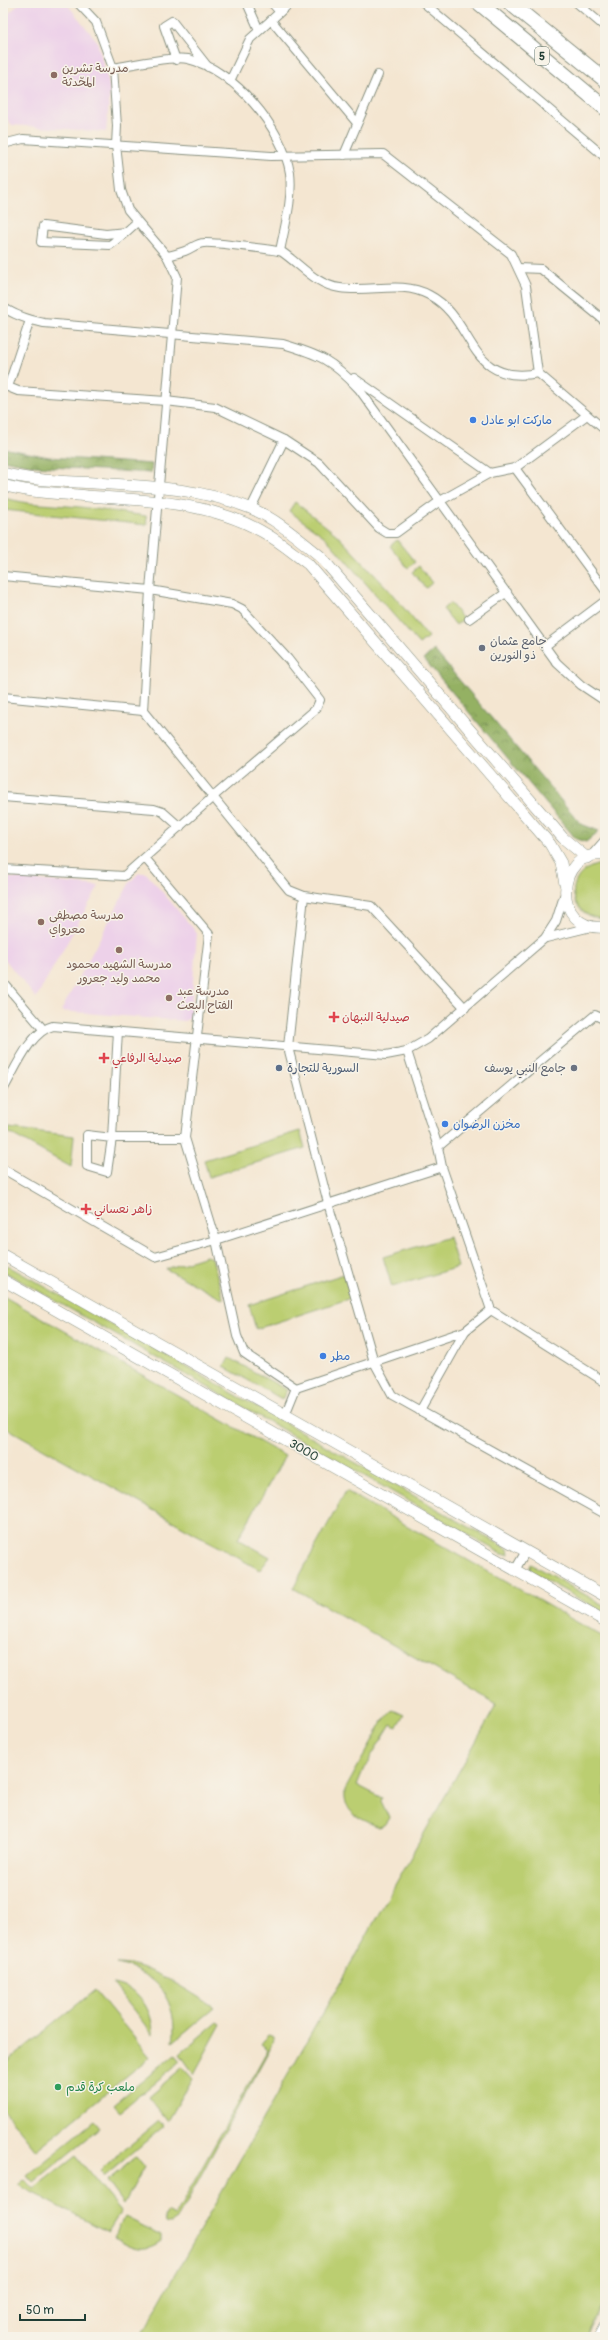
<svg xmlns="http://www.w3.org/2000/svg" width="608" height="2340" viewBox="0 0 608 2340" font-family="Pangolin,'Playpen Sans Arabic',sans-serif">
<defs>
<pattern id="forest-crowns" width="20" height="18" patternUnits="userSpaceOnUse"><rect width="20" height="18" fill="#94b163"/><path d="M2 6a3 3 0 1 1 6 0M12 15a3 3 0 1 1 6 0" fill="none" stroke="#789152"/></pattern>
</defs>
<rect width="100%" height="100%" fill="#f7f3e8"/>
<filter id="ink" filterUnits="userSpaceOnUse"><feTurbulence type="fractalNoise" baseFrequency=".025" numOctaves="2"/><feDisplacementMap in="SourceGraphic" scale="8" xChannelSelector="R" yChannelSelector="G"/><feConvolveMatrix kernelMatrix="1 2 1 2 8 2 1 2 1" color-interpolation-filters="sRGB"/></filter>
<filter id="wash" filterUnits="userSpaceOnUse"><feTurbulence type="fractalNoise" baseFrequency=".012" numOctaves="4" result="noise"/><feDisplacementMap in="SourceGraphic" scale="16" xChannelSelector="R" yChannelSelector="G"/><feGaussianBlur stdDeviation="0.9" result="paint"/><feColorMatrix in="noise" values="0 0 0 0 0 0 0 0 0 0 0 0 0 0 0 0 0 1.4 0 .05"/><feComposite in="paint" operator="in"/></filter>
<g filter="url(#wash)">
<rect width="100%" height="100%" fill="#f4e6d1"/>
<g fill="#edd1e9">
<path d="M20,3H66L97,41L110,89L106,132L12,125L3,114V19Z"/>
<path d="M139,873H146L197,933L190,1018L184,1021L61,1011L130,882Z"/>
<path d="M3,877L99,886L36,998L3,957Z"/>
</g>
<g fill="#bbce71" stroke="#6d8652">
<path d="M3,498L27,503L80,507L146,516L147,525L4,510Z"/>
<path d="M295,502L337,535L388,589L428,637L419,644L325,537L289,511Z"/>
<path d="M397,540L415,562L408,568L390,546Z"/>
<path d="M419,566L432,583L426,588L412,572Z"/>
<path d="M450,603L463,619L456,625L443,609Z"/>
<path d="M601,864L605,865V919C566,918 562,871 601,864Z"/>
<path d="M9,1128L74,1136L71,1167L8,1132Z"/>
<path d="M300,1131L305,1148L209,1177L204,1160Z"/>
<path d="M449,1237L458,1267L392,1287L383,1257Z"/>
<path d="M206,1256L212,1258L224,1300L166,1269Z"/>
<path d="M3,1263L508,1549L509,1554H502L3,1271Z"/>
<path d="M344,1274L351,1298L256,1329L249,1305Z"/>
<path d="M3,1296L285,1456L238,1539L270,1557L260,1570L3,1426Z"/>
<path d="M229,1358L287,1390L282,1399L224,1367Z"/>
<path d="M346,1491L605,1638V2301L585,2337H140L497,1704L293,1588Z"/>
<path d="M531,1564L605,1606V1613L529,1571Z"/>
<path d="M393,1710L404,1715L397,1727L391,1724L370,1758L369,1763L364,1768L357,1785L382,1798L381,1801L389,1818L384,1825L378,1827C359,1817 343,1814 345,1790L383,1721Z"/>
<path d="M116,1964C152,1964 185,1990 215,2007L173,2042C179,2001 156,1972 116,1964Z"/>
<path d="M113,1984C139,1989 153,2009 153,2035Z"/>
<path d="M95,1990L150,2057L36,2150L3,2109V2065Z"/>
<path d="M218,2022L221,2024L194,2074L180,2054Z"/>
<path d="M268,2035L274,2037V2041L177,2219L171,2223L166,2222L165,2217L167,2212L175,2216L268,2049L261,2044Z"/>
<path d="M175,2054L181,2061L119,2112L113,2105Z"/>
<path d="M183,2067L193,2078L168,2121L149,2096Z"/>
<path d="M94,2121L100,2128L34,2182L28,2175Z"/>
<path d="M159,2121L164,2126L105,2176L100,2170Z"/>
<path d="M76,2156L121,2211L108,2232L18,2185L25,2179L34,2189Z"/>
<path d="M136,2157L144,2167L124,2204L107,2181Z"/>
<path d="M125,2217L161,2235V2241C141,2255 132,2246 113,2237Z"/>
</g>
<g fill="url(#forest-crowns)" stroke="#5a774c">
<path d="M3,448L49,457L152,464L151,473L35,466L3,460Z"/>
<path d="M434,650L581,824L599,831L586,842L576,839L424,659Z"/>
</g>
</g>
<g filter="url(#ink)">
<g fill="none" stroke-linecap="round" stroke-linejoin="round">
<g stroke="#8a9282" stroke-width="10">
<g id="street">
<path d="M78,3L96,22L113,68L117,126L116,145L121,190L128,210L167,256L177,277L150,590L143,711L289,890L304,896L371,906L465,1008"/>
<path d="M247,3L259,30"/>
<path d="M272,3L280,12"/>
<path d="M424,3L605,157"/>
<path d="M577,3L605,27"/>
<path d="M271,20L357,123"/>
<path d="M176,60L164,26L172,21L208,67"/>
<path d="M113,68C128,65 174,56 188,59C233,69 283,128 290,173C293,199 285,225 280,251"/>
<path d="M230,81L250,39L290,3"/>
<path d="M3,144L23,139L271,156L383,154L511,254L526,286L538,373"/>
<path d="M344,155L378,75"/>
<path d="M126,232L110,245L41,242L43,226L106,234L126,232L137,222"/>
<path d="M167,256C173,255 179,253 185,251C191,249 197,243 204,243C211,242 278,250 282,252C301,265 316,285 340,288C370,293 401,280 429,295C476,319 466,387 538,373L605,430"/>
<path d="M518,268L541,269L605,321"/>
<path d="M3,307C15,316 30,320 44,323L283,344C320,355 332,360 359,389L557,663L581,685L605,701"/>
<path d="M354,378L490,473"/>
<path d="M3,385L18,391L166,401L215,407L284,440L319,463L379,528L387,533H396L440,501L490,473L515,468L587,415"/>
<path d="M8,387L30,320"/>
<path d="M515,468L605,590"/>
<path d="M251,508L284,440"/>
<path d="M3,576L150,590L232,604L242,609L288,659L320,700L316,709L214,796L124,876L3,869"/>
<path d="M469,619L507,592"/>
<path d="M545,646L605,601"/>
<path d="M3,697L143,711"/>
<path d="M3,797L154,809L163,812L180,827"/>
<path d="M591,856L605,840"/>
<path d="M145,858L209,934L185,1138L216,1240L237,1336L244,1353L296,1388"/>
<path d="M304,896L288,1047L328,1203L374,1362L392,1395L605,1514"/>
<path d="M546,938L591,927"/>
<path d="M3,982L43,1029"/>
<path d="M118,1031L112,1138L107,1172L87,1166V1135L112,1138H185"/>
<path d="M407,1051L438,1147L442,1167L491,1310L605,1382"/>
<path d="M3,1090C15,1070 30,1031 53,1026L386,1055L407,1051L428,1039L545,938L556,921L564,896"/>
<path d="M438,1147L595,1015L605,1020"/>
<path d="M3,1169L155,1257L216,1240L442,1167"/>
<path d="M420,1411L465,1331"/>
<path d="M285,1415L296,1388L465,1331L491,1310"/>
<path d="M515,1570L526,1551"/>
</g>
</g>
<g stroke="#8a9282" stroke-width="12">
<g id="secondary">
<path d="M3,473C32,481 64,481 94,483C147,486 200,488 250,508C275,518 299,539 320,556L563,838L587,858"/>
<path d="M3,485C30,493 59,493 87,496C144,500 210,502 261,531C278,540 293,553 308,564L550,844L561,863L565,884"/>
<path d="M605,855C553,849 552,933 605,927"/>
<path d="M3,1255L605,1596"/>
<path d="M3,1280L605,1621"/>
<path d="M599,2337L605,2326"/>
</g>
</g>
<g stroke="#8a9282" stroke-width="16">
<g id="highway">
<path d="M479,3L605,108"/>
<path d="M510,3L605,80"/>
</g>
</g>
<use href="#street" stroke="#fff" stroke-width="8"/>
<use href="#secondary" stroke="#fff" stroke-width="11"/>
<use href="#highway" stroke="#fff" stroke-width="14"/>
</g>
</g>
<g fill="#8d6e63" stroke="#f7f3e8" stroke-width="1.5">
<circle cx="54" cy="75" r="4"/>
<circle cx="41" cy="922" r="4"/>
<circle cx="119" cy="950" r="4"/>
<circle cx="169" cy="998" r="4"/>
</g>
<g fill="#3f7fe0" stroke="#f7f3e8" stroke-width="1.5">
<circle cx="473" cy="420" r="4"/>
<circle cx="445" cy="1124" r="4"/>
<circle cx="323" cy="1356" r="4"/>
</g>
<g fill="#6b7280" stroke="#f7f3e8" stroke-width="1.5">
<circle cx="482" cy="648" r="4"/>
<circle cx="574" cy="1068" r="4"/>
</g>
<g fill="#e0444e" stroke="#f7f3e8" stroke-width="1.5">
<path d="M332 1011h4v4h4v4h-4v4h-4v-4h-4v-4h4z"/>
<path d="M102 1052h4v4h4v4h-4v4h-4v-4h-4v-4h4z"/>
<path d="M84 1203h4v4h4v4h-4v4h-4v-4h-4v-4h4z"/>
</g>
<circle fill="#5c6f8a" stroke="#f7f3e8" stroke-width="1.5" cx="279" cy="1068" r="4"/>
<circle fill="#2e9e5b" stroke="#f7f3e8" stroke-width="1.5" cx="58" cy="2087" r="4"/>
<g text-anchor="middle" stroke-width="3" stroke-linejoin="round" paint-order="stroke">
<rect fill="#f7f3e8" stroke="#60746a" stroke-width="1" x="535" y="47" width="14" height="18" rx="3"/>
<g font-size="11" font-weight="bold" fill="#1f3d34">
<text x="542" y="60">5</text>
</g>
<g font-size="12" fill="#785e54" stroke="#f7f3e8" text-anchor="start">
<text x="62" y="72">مدرسة تشرين<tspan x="62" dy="14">المحّدثة</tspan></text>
<text x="49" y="919">مدرسة مصطفى<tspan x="49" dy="14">معرواي</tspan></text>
<text x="119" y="968" text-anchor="middle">مدرسة الشهيد محمود<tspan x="119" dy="14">محمد وليد جعرور</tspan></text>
<text x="177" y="995">مدرسة عبد<tspan x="177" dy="14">الفتاح البعث</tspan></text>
</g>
<g font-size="12" fill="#366cbe" stroke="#f7f3e8" text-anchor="start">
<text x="481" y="424">ماركت ابو عادل</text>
<text x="453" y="1128">مخزن الرضوان</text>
<text x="331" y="1360">مطر</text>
</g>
<g font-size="12" fill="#5b616d" stroke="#f7f3e8" text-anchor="start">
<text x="490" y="645">جامع عثمان<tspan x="490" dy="14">ذو النورين</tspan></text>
<text x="566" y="1072" text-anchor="end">جامع النبي يوسف</text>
</g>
<g font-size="12" fill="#be3a42" stroke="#f7f3e8" text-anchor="start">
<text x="342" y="1021">صيدلية النبهان</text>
<text x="112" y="1062">صيدلية الرفاعي</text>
<text x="94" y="1213">زاهر نعساني</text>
</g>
<g font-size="12" fill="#4e5e75" stroke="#f7f3e8" text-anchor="start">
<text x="287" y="1072">السورية للتجارة</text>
</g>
<g font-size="12" fill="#1f3d34" stroke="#f7f3e8">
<text transform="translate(304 1450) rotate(30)" y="4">3000</text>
</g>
<g font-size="12" fill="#27864d" stroke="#f7f3e8" text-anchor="start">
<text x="66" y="2091">ملعب كرة قدم</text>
</g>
</g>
<rect width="608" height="2340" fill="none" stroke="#f7f3e8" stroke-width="16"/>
<path d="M20 2314v6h65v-6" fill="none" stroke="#1f3d34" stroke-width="2"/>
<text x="26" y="2314" font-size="12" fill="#1f3d34" stroke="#f7f3e8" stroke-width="3" paint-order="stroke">50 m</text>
</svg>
